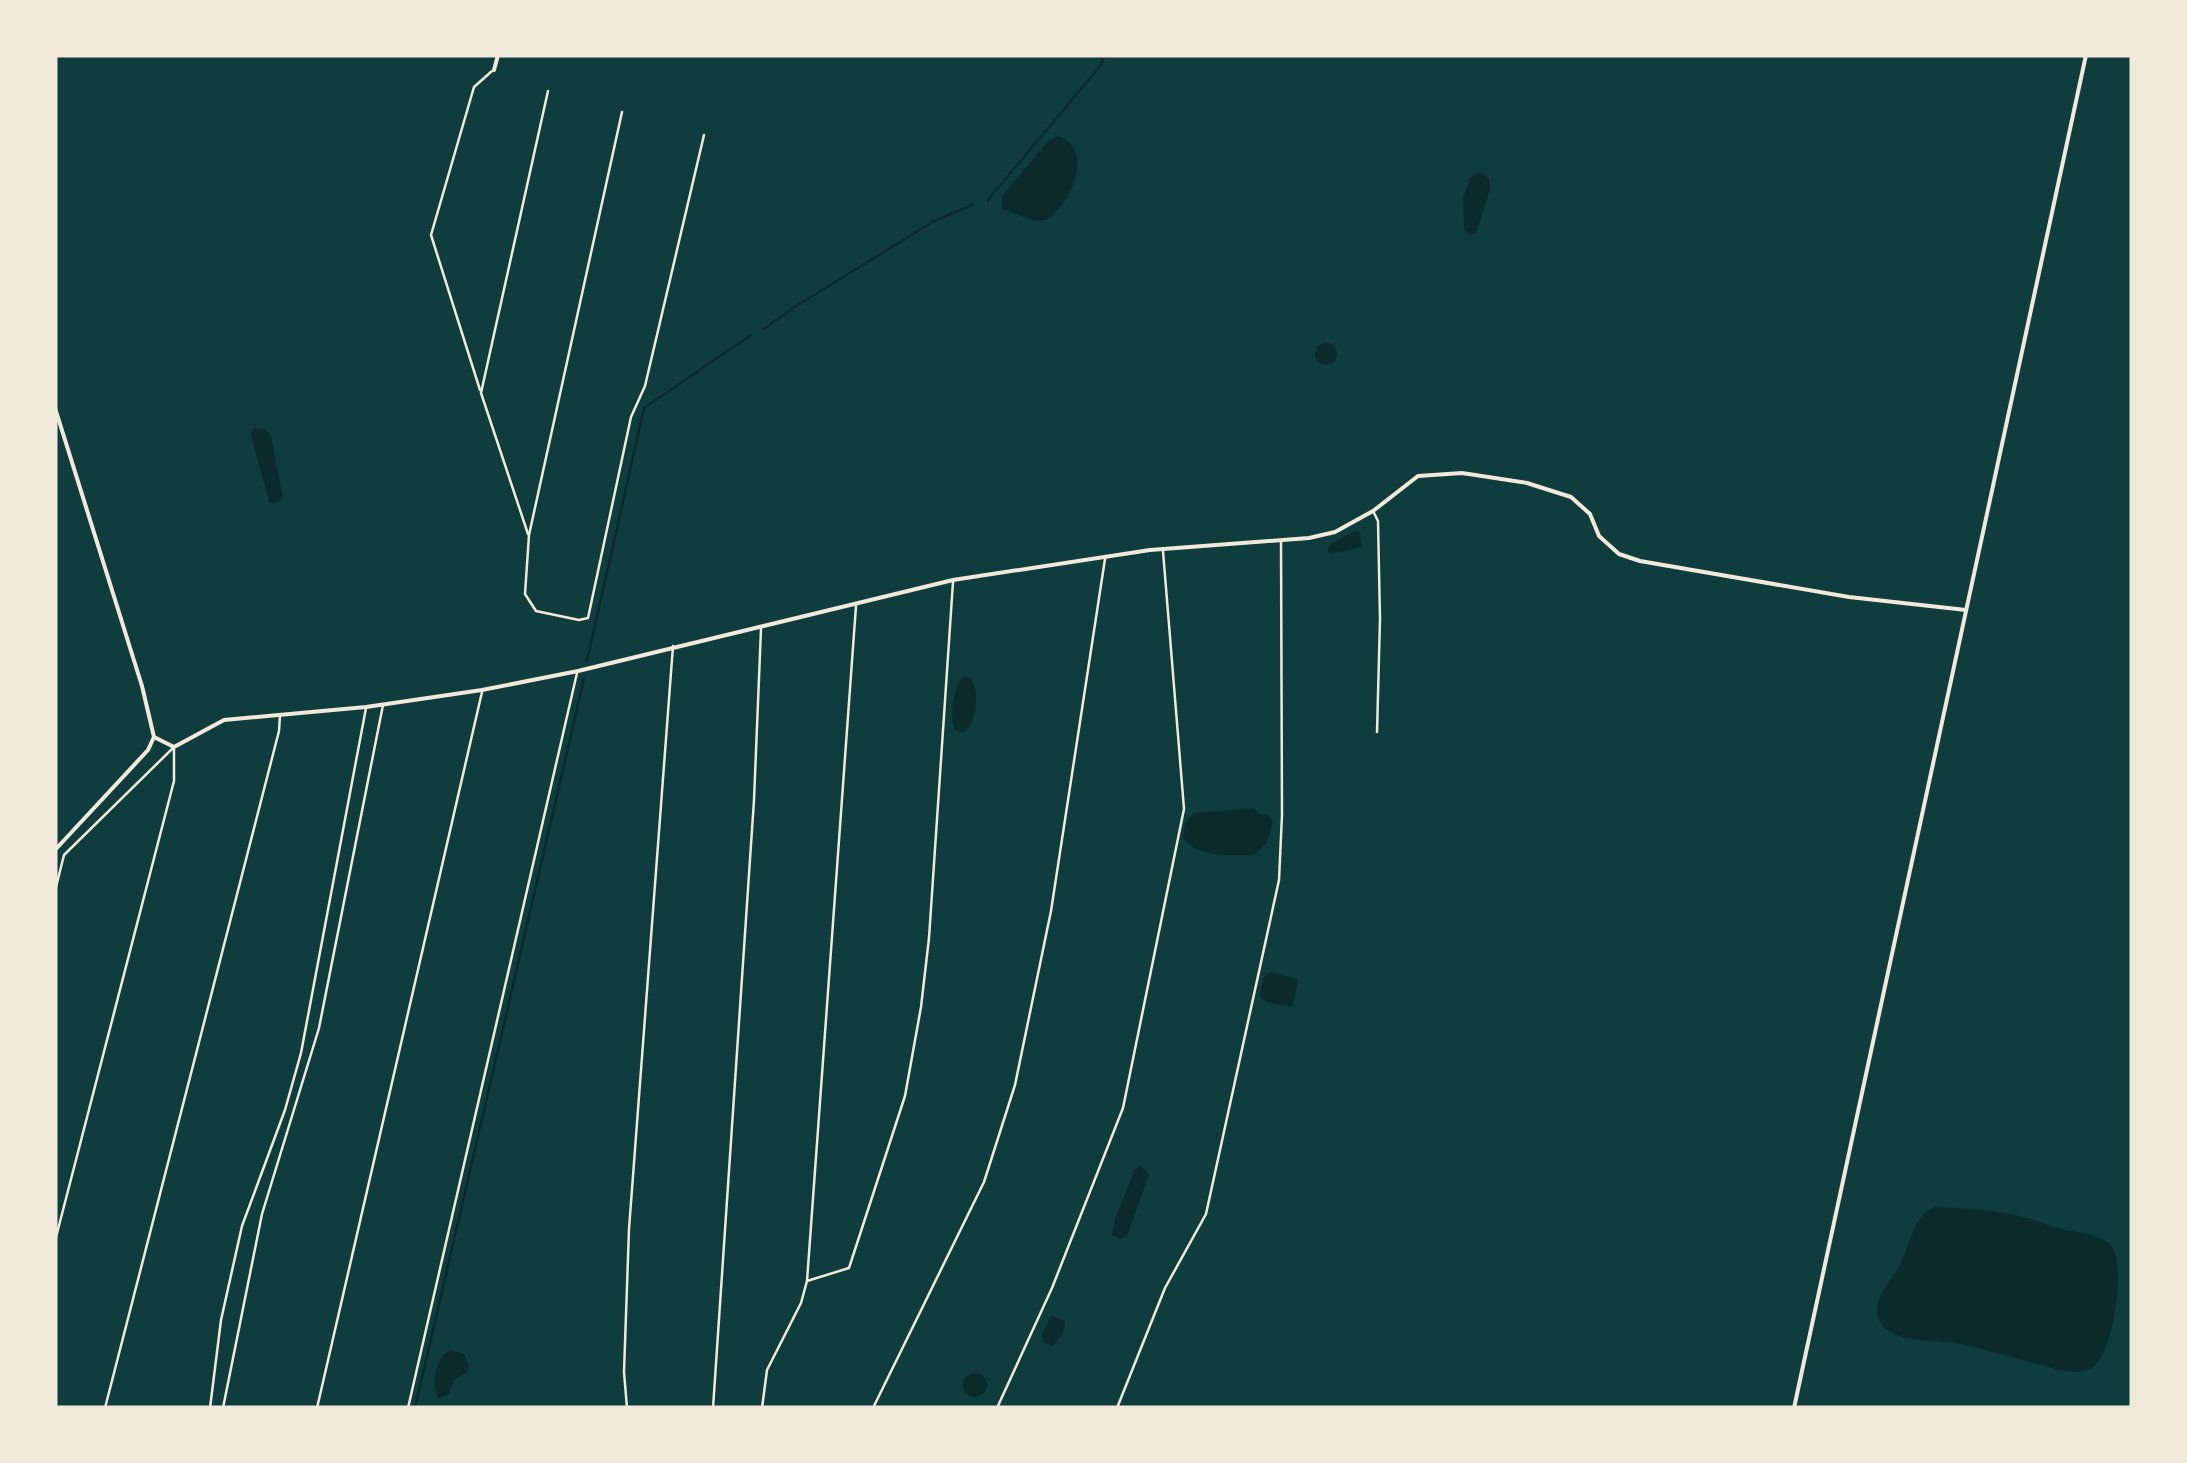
<svg xmlns="http://www.w3.org/2000/svg" width="2187" height="1463" viewBox="0 0 2187 1463" font-family="'PT Sans Narrow',sans-serif">
<rect width="100%" height="100%" fill="#0f3d3e"/>
<g fill="#0a2a2b">
<path d="M1058,136C1097,149 1070,206 1045,220L1036,221L1002,209V196L1048,141Z"/>
<path d="M1481,172L1489,179L1490,189L1477,231L1471,236L1464,230L1463,198L1470,177Z"/>
<circle cx="1326" cy="354" r="11"/>
<path d="M254,428L265,429L271,436L283,498L273,504L269,502L251,435Z"/>
<path d="M1355,531L1360,532L1362,547L1330,554L1328,551L1329,545Z"/>
<path d="M963,677L971,678C980,692 977,724 963,733L955,730C949,716 953,689 963,677Z"/>
<path d="M1254,808L1260,814L1268,815L1273,822L1267,843L1254,855C1232,856 1197,858 1183,838L1185,823L1194,813Z"/>
<path d="M1270,972L1298,979L1293,1007L1266,1002L1260,997L1263,978Z"/>
<path d="M1141,1166L1149,1174L1127,1236L1120,1239L1112,1235L1115,1219L1135,1169Z"/>
<path d="M1935,1207C1964,1208 1998,1210 2026,1218C2038,1221 2050,1226 2062,1229C2078,1233 2100,1233 2111,1246C2127,1264 2113,1354 2093,1367C2077,1377 2057,1369 2041,1365C2014,1358 1988,1350 1961,1344C1939,1339 1887,1346 1878,1317C1872,1297 1893,1279 1901,1263C1911,1244 1913,1215 1935,1207Z"/>
<path d="M1051,1315L1065,1321L1063,1333L1053,1346L1044,1343L1042,1335Z"/>
<path d="M450,1350L464,1354L469,1366L467,1372L454,1380L449,1394L439,1398C429,1385 436,1358 450,1350Z"/>
<circle cx="975" cy="1385" r="12"/>
</g>
<g fill="none" stroke-linecap="round" stroke-linejoin="round">
<g stroke="#0a2a2b" stroke-width="2.5">
<path d="M988,200L1101,65L1104,55"/>
<path d="M764,329L793,308L934,221L972,205"/>
<path d="M587,661L644,408L751,335"/>
<path d="M415,1408L584,679"/>
</g>
<g stroke="#f1e9da" stroke-width="2.5">
<path d="M622,112L529,535L525,594L536,611L579,620L588,618L631,417L645,386L704,135"/>
<path d="M480,390L431,235L474,87L492,71"/>
<path d="M1373,511L1378,521L1380,619L1377,732"/>
<path d="M528,534L481,393L548,91"/>
<path d="M55,891L64,855L173,748"/>
<path d="M55,1241L174,781V749"/>
<path d="M807,1281L849,1268L905,1096L921,1007L929,938L953,582"/>
<path d="M105,1408L279,731L280,715"/>
<path d="M210,1408L221,1320L242,1226L285,1110L301,1053L366,708"/>
<path d="M223,1408L262,1214L319,1028L383,705"/>
<path d="M317,1408L482,692"/>
<path d="M408,1408L577,673"/>
<path d="M627,1408L624,1372L629,1229L673,646"/>
<path d="M713,1408L754,800L761,629"/>
<path d="M762,1408L767,1370L801,1303L807,1281L856,606"/>
<path d="M873,1408L984,1182L1015,1085L1051,911L1105,559"/>
<path d="M997,1408L1052,1288L1123,1108L1184,809L1163,551"/>
<path d="M1117,1408L1165,1288L1206,1214L1279,880L1282,815L1281,541"/>
</g>
<g stroke="#f1e9da" stroke-width="4">
<path d="M494,70L498,55"/>
<path d="M55,408L142,686L154,737L148,750L55,850"/>
<path d="M154,737L174,747L224,720L366,707L482,690L578,671L953,580L1150,550L1309,538L1335,532L1373,511L1418,476L1462,473L1527,483L1571,497L1590,514L1599,536L1619,554L1640,561L1849,597L1966,610"/>
<path d="M1794,1408L2086,55"/>
</g>
</g>
<rect width="2187" height="1463" fill="none" stroke="#f1e9da" stroke-width="115"/>
</svg>
